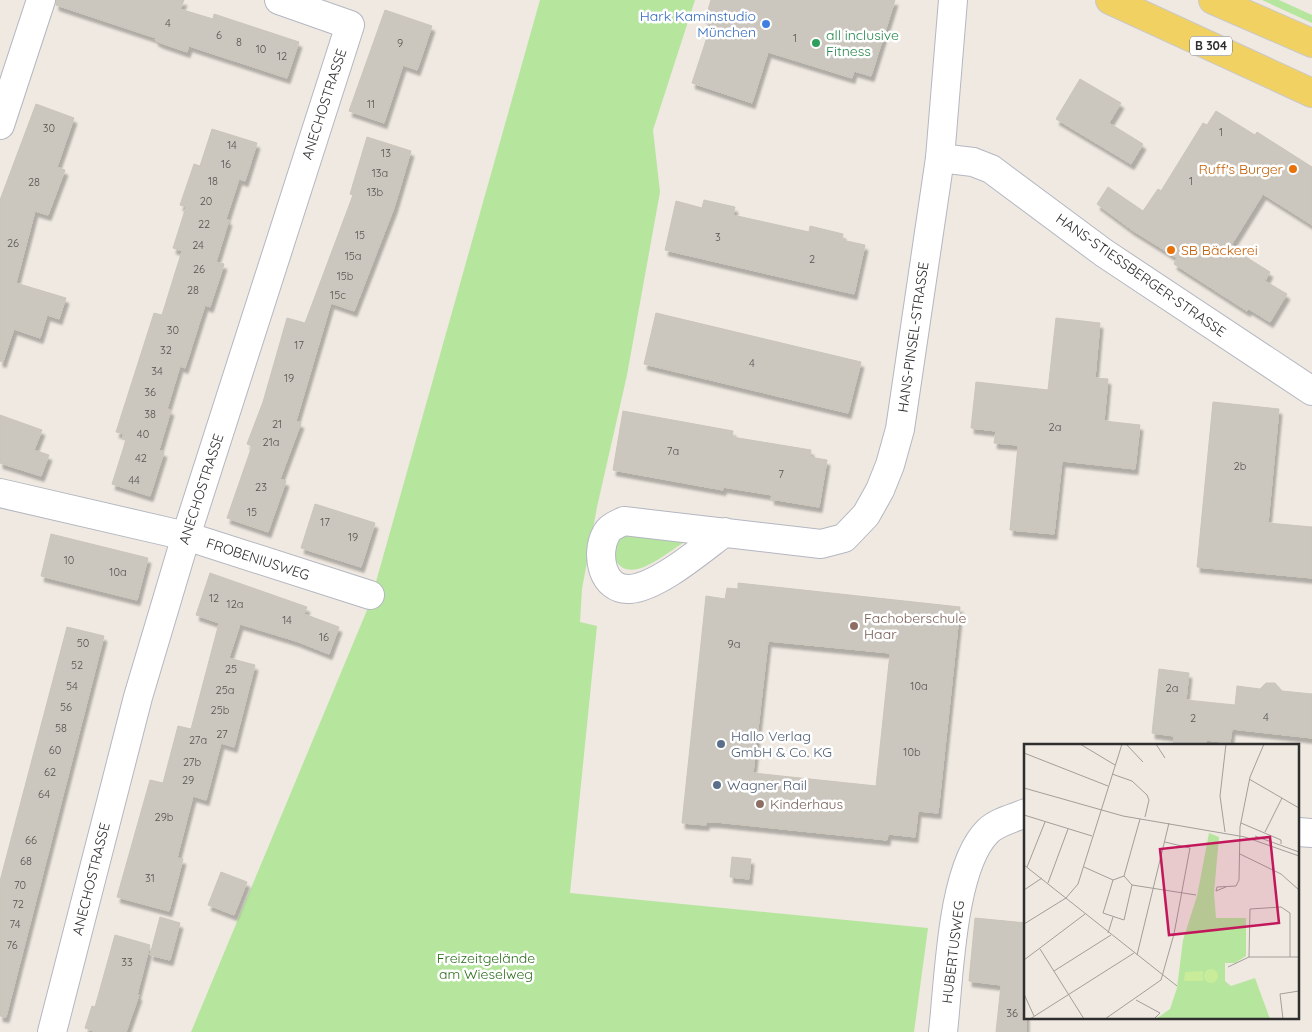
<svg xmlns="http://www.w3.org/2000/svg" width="1312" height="1032" viewBox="0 0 1312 1032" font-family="Quicksand,sans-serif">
<defs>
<filter id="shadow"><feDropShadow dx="3" dy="5.5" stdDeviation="1" flood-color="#0004"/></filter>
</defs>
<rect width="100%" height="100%" fill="#efe9e1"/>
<g fill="#b6e59e">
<path d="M540,0H695L653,130L660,192L627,375L597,507L582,589L580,622L597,626L570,893L928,928L914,1032H191L370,603Z"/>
<path d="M1262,0H1279L1312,15V23Z"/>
<path d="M629,535L682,540L683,543C665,554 627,588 614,557C616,545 616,539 629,535Z"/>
</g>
<g fill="#cbc7bf" stroke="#cbc5ba" fill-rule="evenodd" filter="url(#shadow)">
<path d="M56,0H184L180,9L213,19L214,14L299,42L287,78L189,46L187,52L161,43L155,40L156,38L56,5Z"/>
<path d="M711,0H895L871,76L854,71L852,78L768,52L752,103L692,83L711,25L704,23Z"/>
<path d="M385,10L432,26L417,70L403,65L384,123L349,111Z"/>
<path d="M1080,79L1121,103L1109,123L1143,144L1131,164L1056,119Z"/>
<path d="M36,104L74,118L57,167L65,170L48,215L35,211L16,283L66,298L59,319L47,315L40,338L14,329L3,362L0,361V200Z"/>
<path d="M1216,111L1255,135L1257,132L1312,167V225L1263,194L1230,247L1270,272L1265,281L1287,294L1270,322L1249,309L1247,311L1174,264L1177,258L1132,230L1097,204L1108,187L1143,211L1158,189L1161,191L1203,123L1207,125Z"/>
<path d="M212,129L257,143L245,181L239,179L226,219L229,220L216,262L224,264L210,307L205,305L185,368L180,366L167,409L171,410L159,450L164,452L150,496L112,484L126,440L122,439L124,434L116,432L154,313L162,315L175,273L182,251L173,248L186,207L180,205L194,164L200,166Z"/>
<path d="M367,137L411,151L394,208L354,311L331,303L296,421L301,423L280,479L286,481L268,532L227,518L252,446L247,444L263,402L287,318L305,323L353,195L350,194Z"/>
<path d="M704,200L735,207L733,215L809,232L810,226L843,234L842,240L865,245L854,294L665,250L676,201L702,208Z"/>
<path d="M656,313L861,362L848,413L644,364Z"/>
<path d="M1056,318L1100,323L1095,378L1108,379L1104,421L1140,425L1135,469L1062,461L1054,534L1010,530L1018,445L994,443L996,431L971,428L976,382L1048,390Z"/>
<path d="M1213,402L1279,409L1268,523L1312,527V578L1197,567Z"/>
<path d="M623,411L733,431L732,437L811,450L810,457L827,460L819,507L771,499L772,495L723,487V490L613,470Z"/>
<path d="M0,415L42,430L34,450L49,455L41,476L0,463Z"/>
<path d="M315,504L375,523L361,567L301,548Z"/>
<path d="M51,534L148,558L137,600L41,576Z"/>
<path d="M210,573L307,607L304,614L339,627L329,654L296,641L240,624L229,658L255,665L234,747L221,743L206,800L193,796L177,858L183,859L169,911L117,897L150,780L163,783L178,726L191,729L219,623L196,615Z"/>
<path d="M738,583L960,607L938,813L918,811L915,837L888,834L887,840L716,822H706V825L682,823L706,596L725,599L727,588L738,589ZM768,641L890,653L876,786L753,773Z"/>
<path d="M67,627L104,636L6,1017L0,1016V881Z"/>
<path d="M1159,669L1189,673L1186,700L1235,705L1237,686L1260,689L1266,683H1275L1282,691L1312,694V738L1232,729L1230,743L1206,740L1205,746H1173L1174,736L1152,733Z"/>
<path d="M732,857L751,859L749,879L730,877Z"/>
<path d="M221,872L247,882L234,915L208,905Z"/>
<path d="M160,917L180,923L170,960L150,955Z"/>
<path d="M975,918L1026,923V1032H996L1001,985L969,981Z"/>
<path d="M115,935L150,945L137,995H139L126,1032H96L85,1028L92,1006L95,1007Z"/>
</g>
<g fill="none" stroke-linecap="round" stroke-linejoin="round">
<g stroke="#b4b7c1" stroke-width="30">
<g id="minor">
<path d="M0,125L41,0"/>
<path d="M940,158L973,162L991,169L1104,253L1312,391"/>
<path d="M0,493L186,536L370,595"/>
<path d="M725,532C702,549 658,587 630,589C602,591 595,554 606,534C609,527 618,524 624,521L821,544L844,538L866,515L880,490L890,465L900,429L940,158L953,0"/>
<path d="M1298,832L1312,833"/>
<path d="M52,1032L138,697L186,536L350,25L279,0"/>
<path d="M943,1032C949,981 951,867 988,831C997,822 1014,818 1026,813"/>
</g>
</g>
<g stroke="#c9c9c9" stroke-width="30">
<g id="major">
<path d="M1110,0L1312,93"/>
<path d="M1213,0L1312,43"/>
</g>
</g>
<use href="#minor" stroke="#fff" stroke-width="28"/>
<use href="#major" stroke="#f2d163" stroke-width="28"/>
</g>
<circle fill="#3f7fe0" stroke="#fff" stroke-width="2" cx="766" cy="24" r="5"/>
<circle fill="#2e9e5b" stroke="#fff" stroke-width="2" cx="816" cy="43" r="5"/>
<g fill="#e8710a" stroke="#fff" stroke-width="2">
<circle cx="1293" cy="169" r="5"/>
<circle cx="1171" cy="250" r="5"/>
</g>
<g fill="#8d6e63" stroke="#fff" stroke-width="2">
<circle cx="854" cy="626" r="5"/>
<circle cx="760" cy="804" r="5"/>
</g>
<g fill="#5c6f8a" stroke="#fff" stroke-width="2">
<circle cx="721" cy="744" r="5"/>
<circle cx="717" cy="785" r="5"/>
</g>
<g text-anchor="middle" stroke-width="5" stroke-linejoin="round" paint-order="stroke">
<g font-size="11" fill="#555452">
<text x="168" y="27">4</text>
<text x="219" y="39">6</text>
<text x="795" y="42">1</text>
<text x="239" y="46">8</text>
<text x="400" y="47">9</text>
<text x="261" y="53">10</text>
<text x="282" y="60">12</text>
<text x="371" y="108">11</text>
<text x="49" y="132">30</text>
<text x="1221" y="136">1</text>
<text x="232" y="149">14</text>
<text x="386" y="157">13</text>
<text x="226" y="168">16</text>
<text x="380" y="177">13a</text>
<text x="213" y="185">18</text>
<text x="1191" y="185">1</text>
<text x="34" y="186">28</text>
<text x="375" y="196">13b</text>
<text x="206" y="205">20</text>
<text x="204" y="228">22</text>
<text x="360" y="239">15</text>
<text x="718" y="241">3</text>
<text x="13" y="247">26</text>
<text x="198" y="249">24</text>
<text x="353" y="260">15a</text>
<text x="812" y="263">2</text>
<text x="199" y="273">26</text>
<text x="345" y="280">15b</text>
<text x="193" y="294">28</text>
<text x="338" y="299">15c</text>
<text x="173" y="334">30</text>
<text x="299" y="349">17</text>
<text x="166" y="354">32</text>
<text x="752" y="367">4</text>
<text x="157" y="375">34</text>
<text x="289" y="382">19</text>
<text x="150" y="396">36</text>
<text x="150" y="418">38</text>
<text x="277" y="428">21</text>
<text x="1055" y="431">2a</text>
<text x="143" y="438">40</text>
<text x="271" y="446">21a</text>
<text x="673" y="455">7a</text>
<text x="141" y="462">42</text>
<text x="1240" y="470">2b</text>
<text x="781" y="478">7</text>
<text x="134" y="484">44</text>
<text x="261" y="491">23</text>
<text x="252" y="516">15</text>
<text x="325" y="526">17</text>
<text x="353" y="541">19</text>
<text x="69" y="564">10</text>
<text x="118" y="576">10a</text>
<text x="214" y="602">12</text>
<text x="235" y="608">12a</text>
<text x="287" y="624">14</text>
<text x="324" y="641">16</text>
<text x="83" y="647">50</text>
<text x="734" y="648">9a</text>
<text x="77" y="669">52</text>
<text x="231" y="673">25</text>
<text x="72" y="690">54</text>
<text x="919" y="690">10a</text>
<text x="1172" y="692">2a</text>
<text x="225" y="694">25a</text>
<text x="66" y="711">56</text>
<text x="220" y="714">25b</text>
<text x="1266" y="721">4</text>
<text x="1193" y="722">2</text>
<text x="61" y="732">58</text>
<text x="222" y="738">27</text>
<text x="198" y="744">27a</text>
<text x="55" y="754">60</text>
<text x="912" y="756">10b</text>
<text x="192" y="766">27b</text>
<text x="50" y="776">62</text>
<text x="188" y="784">29</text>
<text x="44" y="798">64</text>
<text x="164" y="821">29b</text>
<text x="31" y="844">66</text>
<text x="26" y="865">68</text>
<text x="150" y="882">31</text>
<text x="20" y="889">70</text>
<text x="18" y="908">72</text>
<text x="15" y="928">74</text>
<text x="12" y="949">76</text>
<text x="127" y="966">33</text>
<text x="1012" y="1017">36</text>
</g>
<rect fill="#fff" stroke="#6d6d6d" stroke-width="1" x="1190" y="36.5" width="42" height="19" rx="4"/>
<g font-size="12" font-weight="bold" fill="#2e2e2e">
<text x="1211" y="50">B 304</text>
</g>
<g font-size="14" fill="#366cbe" stroke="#fff" text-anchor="end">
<text x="756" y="21">Hark Kaminstudio<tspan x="756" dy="16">München</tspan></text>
</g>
<g font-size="14" fill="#27864d" stroke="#fff" text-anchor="start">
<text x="826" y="40">all inclusive<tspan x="826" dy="16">Fitness</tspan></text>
</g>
<g font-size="14" fill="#2e2e2e" stroke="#fff">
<text transform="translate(324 104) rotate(-72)" y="5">ANECHOSTRASSE</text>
<text transform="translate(1141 275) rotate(35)" y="5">HANS-STIESSBERGER-STRASSE</text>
<text transform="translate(913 337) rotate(-82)" y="5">HANS-PINSEL-STRASSE</text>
<text transform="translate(201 489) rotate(-72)" y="5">ANECHOSTRASSE</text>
<text transform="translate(258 559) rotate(18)" y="5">FROBENIUSWEG</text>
<text transform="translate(91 879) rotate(-76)" y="5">ANECHOSTRASSE</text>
<text transform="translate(953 952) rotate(-83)" y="5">HUBERTUSWEG</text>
</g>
<g font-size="14" fill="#c56008" stroke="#fff" text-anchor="end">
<text x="1283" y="174">Ruff's Burger</text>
<text x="1181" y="255" text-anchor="start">SB Bäckerei</text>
</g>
<g font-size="14" fill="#785e54" stroke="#fff" text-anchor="start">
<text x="864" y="623">Fachoberschule<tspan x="864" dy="16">Haar</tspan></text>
<text x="770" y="809">Kinderhaus</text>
</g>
<g font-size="14" fill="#4e5e75" stroke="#fff" text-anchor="start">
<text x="731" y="741">Hallo Verlag<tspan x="731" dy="16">GmbH &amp; Co. KG</tspan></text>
<text x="727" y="790">Wagner Rail</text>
</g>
<g font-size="14" fill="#2c6e1b" stroke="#fff">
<text x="486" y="963">Freizeitgelände<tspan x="486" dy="16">am Wieselweg</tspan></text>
</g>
</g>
<g transform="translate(1024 744)">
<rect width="275" height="275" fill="#efe9e1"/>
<path d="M185,89L195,93L190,149L192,174H222V212L211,219H201V237L207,242L231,234L246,275H132L146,265L153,244L159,196L173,152Z" fill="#b6e59e"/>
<path d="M180 232a7 7 0 1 1 14 0a7 7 0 1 1-14 0ZM179,227V237H160L161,228Z" fill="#c9ec9a"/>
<path fill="none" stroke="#a29e99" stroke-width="1" d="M56,0L91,21M102,0L119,18M132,0L141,14M0,9L84,42M88,30L108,37L123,51L125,56L121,73M225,35L275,64M0,44L99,72L221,93L275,112M0,71L68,92M217,79L257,96V100M201,88L196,52L202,0M241,88L258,54M231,92L275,108M216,110L257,130L275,146M0,121L153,242M3,123L21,78M60,123L89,136M100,132L108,141L100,176L79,169L89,136ZM100,132L116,75M24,139L44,85M108,141L172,151M202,143L192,147L193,143L212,142L215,136L216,83L226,33L240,0M0,146L18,134M0,180L42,154L54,140L98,0M84,189L89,173M16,205L60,275M113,211L145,79M225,213L226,165L257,163L266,169V213M0,216L61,170M204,223L225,213H275M30,227L87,191M0,250L10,272M112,256L136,269L130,275M6,275L110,209M81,275L137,236L150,190L166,104L141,98M259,275L256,250L275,247"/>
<path fill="#c2185b" fill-opacity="0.15" stroke="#c2185b" stroke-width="2.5" d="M246,93L255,179L145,191L136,105Z"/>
<rect width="275" height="275" fill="none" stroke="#2e2e2e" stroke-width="2.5"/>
</g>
</svg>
